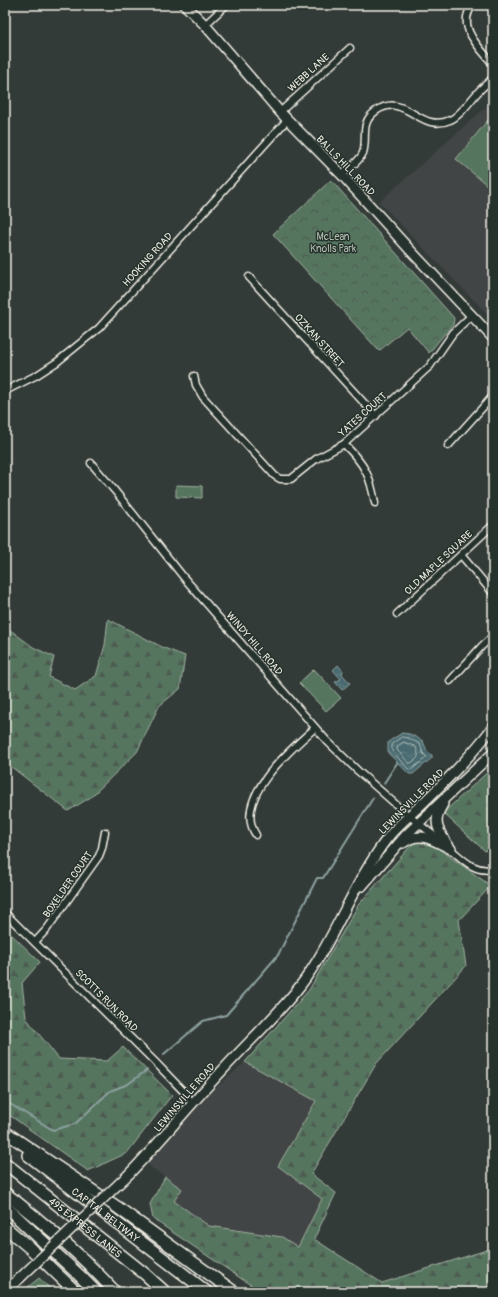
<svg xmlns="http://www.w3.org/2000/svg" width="498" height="1297" viewBox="0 0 498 1297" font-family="Pangolin,sans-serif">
<defs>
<pattern id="forest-firs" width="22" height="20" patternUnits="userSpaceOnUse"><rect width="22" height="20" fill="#54745e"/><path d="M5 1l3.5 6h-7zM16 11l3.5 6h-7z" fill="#4e5c51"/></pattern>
<pattern id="park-crowns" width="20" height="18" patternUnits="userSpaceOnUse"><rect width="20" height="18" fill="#54745e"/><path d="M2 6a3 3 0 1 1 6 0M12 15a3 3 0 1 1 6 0" fill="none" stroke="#4e5c51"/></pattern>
<pattern id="water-waves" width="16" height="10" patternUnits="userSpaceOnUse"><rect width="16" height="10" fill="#496b70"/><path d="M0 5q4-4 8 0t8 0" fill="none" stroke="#648184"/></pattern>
</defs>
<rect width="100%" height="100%" fill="#333b38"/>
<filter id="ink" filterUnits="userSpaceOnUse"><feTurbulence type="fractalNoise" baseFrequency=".025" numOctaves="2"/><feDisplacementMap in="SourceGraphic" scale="8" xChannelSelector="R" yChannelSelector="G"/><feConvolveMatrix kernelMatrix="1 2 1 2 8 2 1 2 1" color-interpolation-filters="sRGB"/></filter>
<g filter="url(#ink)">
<g fill="#434545">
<path d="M493,101V320L379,202Z"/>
<path d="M245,1062L316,1101L278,1166L322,1199L298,1247L282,1237L209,1226L174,1201L182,1189L145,1163L175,1125Z"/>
</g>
<g fill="#54745e" stroke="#a4b2a3">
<path d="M493,114V190L456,159Z"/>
<path d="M176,485L202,486V498L176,497Z"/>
<path d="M314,669L341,698L326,711L299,683Z"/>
<path d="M39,1278L54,1292H22Z"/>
</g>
<g fill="url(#forest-firs)" stroke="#a4b2a3">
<path d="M108,619L164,648L185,656L180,689L159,706L137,752L91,797L68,811L5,762V626L33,647L54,657L49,677L75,690L96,676L105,645Z"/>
<path d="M493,767V846L485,851L443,813Z"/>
<path d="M415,841L435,846L491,886L459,920L466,966L376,1064L311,1174L336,1193L314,1239L382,1283L493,1248V1292H261L153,1219L150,1204L165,1177L182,1189L174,1201L209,1226L282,1237L298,1247L322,1199L278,1166L316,1101L245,1062L309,990L359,904Z"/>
<path d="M5,928L40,962L22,983L26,1018L59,1059L107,1061L123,1047L172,1095L127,1153L88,1171L5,1112Z"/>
</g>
<path fill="url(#park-crowns)" stroke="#a4b2a3" d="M331,180L454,318L453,325L441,338L429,353L407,327L379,351L273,234Z"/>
<g fill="url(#water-waves)" stroke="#8da1a0">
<path d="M338,665L343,671L342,674L350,683L342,690L335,682L341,679L333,670Z"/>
<path d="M402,733L410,734L423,741L427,751L432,755V758L413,774H409L388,753V742Z"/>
</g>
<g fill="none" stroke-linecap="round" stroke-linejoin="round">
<g stroke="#b0bbb8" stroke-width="1">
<path d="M402,737L408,738L420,744L423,753L426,756V758L411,770L407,768L392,751V744Z"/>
<path d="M404,742L416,747C419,757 420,757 411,763H409L397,750L398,746Z"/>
</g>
<g stroke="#8da1a0" stroke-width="2">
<path d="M384,783L397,763"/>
<path d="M164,1054L203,1021L226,1015L278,955L317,878H323L373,798"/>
<path d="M5,1101L53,1130L75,1124L110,1091L128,1084L147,1070"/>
</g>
<g stroke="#f4f1e8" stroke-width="9">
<g id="street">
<path d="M473,5C455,26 480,48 493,64"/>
<path d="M205,25L226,5"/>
<path d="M280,112L350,48"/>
<path d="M342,175C349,168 359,162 363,153C368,137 359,123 376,111C406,91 419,134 450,120C462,115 472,97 482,88C486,84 490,82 493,77"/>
<path d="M249,277L376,416"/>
<path d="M194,376L196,385L203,397L275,476L280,479H291L316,459L344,444L430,366L453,333L472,315"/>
<path d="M5,391L37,375L57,362L99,328L287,120"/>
<path d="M344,444C352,452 361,461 366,472C371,481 373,492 375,503"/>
<path d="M448,446L493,396"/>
<path d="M91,463L115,491L185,579L327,741L358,771L409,816L441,841"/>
<path d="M461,555L493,593"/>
<path d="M397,614L493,525"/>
<path d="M450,681L482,646L493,636"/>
<path d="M256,835C232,799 291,749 315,728"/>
<path d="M448,847C462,858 473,873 493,869"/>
<path d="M5,913L155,1062L185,1093L192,1103"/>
<path d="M35,942L47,929L99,856L102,848L105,832"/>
</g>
</g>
<g stroke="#f4f1e8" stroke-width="12">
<g id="secondary">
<path d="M185,5L205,25L280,112L342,175L410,250L493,338"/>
<path d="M443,804C431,823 439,832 450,848"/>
<path d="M403,843C421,830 434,841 451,849"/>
<path d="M362,886L406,835L493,753"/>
<path d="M129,1174C161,1141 189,1106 220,1073C246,1044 276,1017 300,986C335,940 353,882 389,836C400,823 414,812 426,800C450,777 473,754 493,727"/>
<path d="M5,1291L20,1278"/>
</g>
</g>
<g stroke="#f4f1e8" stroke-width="14">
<g id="highway">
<path d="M5,1132L117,1207L234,1292"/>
<path id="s1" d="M28,1155L207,1292"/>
<path id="s2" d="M5,1163L145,1274L165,1292"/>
<path d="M5,1193C44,1223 82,1255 115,1292"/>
<path d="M5,1206L79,1275L96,1292"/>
<path d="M5,1227L31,1249L76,1292"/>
</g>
</g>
<use href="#street" stroke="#26332d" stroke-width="6"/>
<use href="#secondary" stroke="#26332d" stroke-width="9"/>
<use href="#highway" stroke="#26332d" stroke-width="11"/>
<g stroke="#f4f1e8" stroke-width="12" stroke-linecap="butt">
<path id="secondary-bridge" d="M20,1278L129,1174"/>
</g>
<use href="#secondary-bridge" stroke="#26332d" stroke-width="9"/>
</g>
</g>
<g text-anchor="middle" stroke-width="3" stroke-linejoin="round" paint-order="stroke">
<g font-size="10" fill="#f4f1e8" stroke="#26332d">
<text transform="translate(308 72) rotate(-42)" y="4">WEBB LANE</text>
<text transform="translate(346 165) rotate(46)" y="4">BALLS HILL ROAD</text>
<text transform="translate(147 259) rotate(-48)" y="4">HOOKING ROAD</text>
<text transform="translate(320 340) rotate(48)" y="4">OZKAN STREET</text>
<text transform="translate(362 414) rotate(-42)" y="4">YATES COURT</text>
<text transform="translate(438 562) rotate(-43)" y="4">OLD MAPLE SQUARE</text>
<text transform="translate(255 643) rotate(49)" y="4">WINDY HILL ROAD</text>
<text transform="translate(411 801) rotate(-45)" y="4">LEWINSVILLE ROAD</text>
<text transform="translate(67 884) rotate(-55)" y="4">BOXELDER COURT</text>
<text transform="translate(107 1000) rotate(45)" y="4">SCOTTS RUN ROAD</text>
<text transform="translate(184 1097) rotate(-49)" y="4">LEWINSVILLE ROAD</text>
<text dy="4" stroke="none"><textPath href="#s1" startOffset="98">CAPITAL BELTWAY</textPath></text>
<text dy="4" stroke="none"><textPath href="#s2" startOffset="103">495 EXPRESS LANES</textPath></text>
</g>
<g font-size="10" fill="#b4bfb1" stroke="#26332d">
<text x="333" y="240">McLean<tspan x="333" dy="12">Knolls Park</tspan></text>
</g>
</g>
<rect width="498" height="1297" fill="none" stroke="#26332d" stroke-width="20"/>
<rect x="10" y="10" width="478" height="1277" fill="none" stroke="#f4f1e8" stroke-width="1.5" filter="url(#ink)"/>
</svg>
